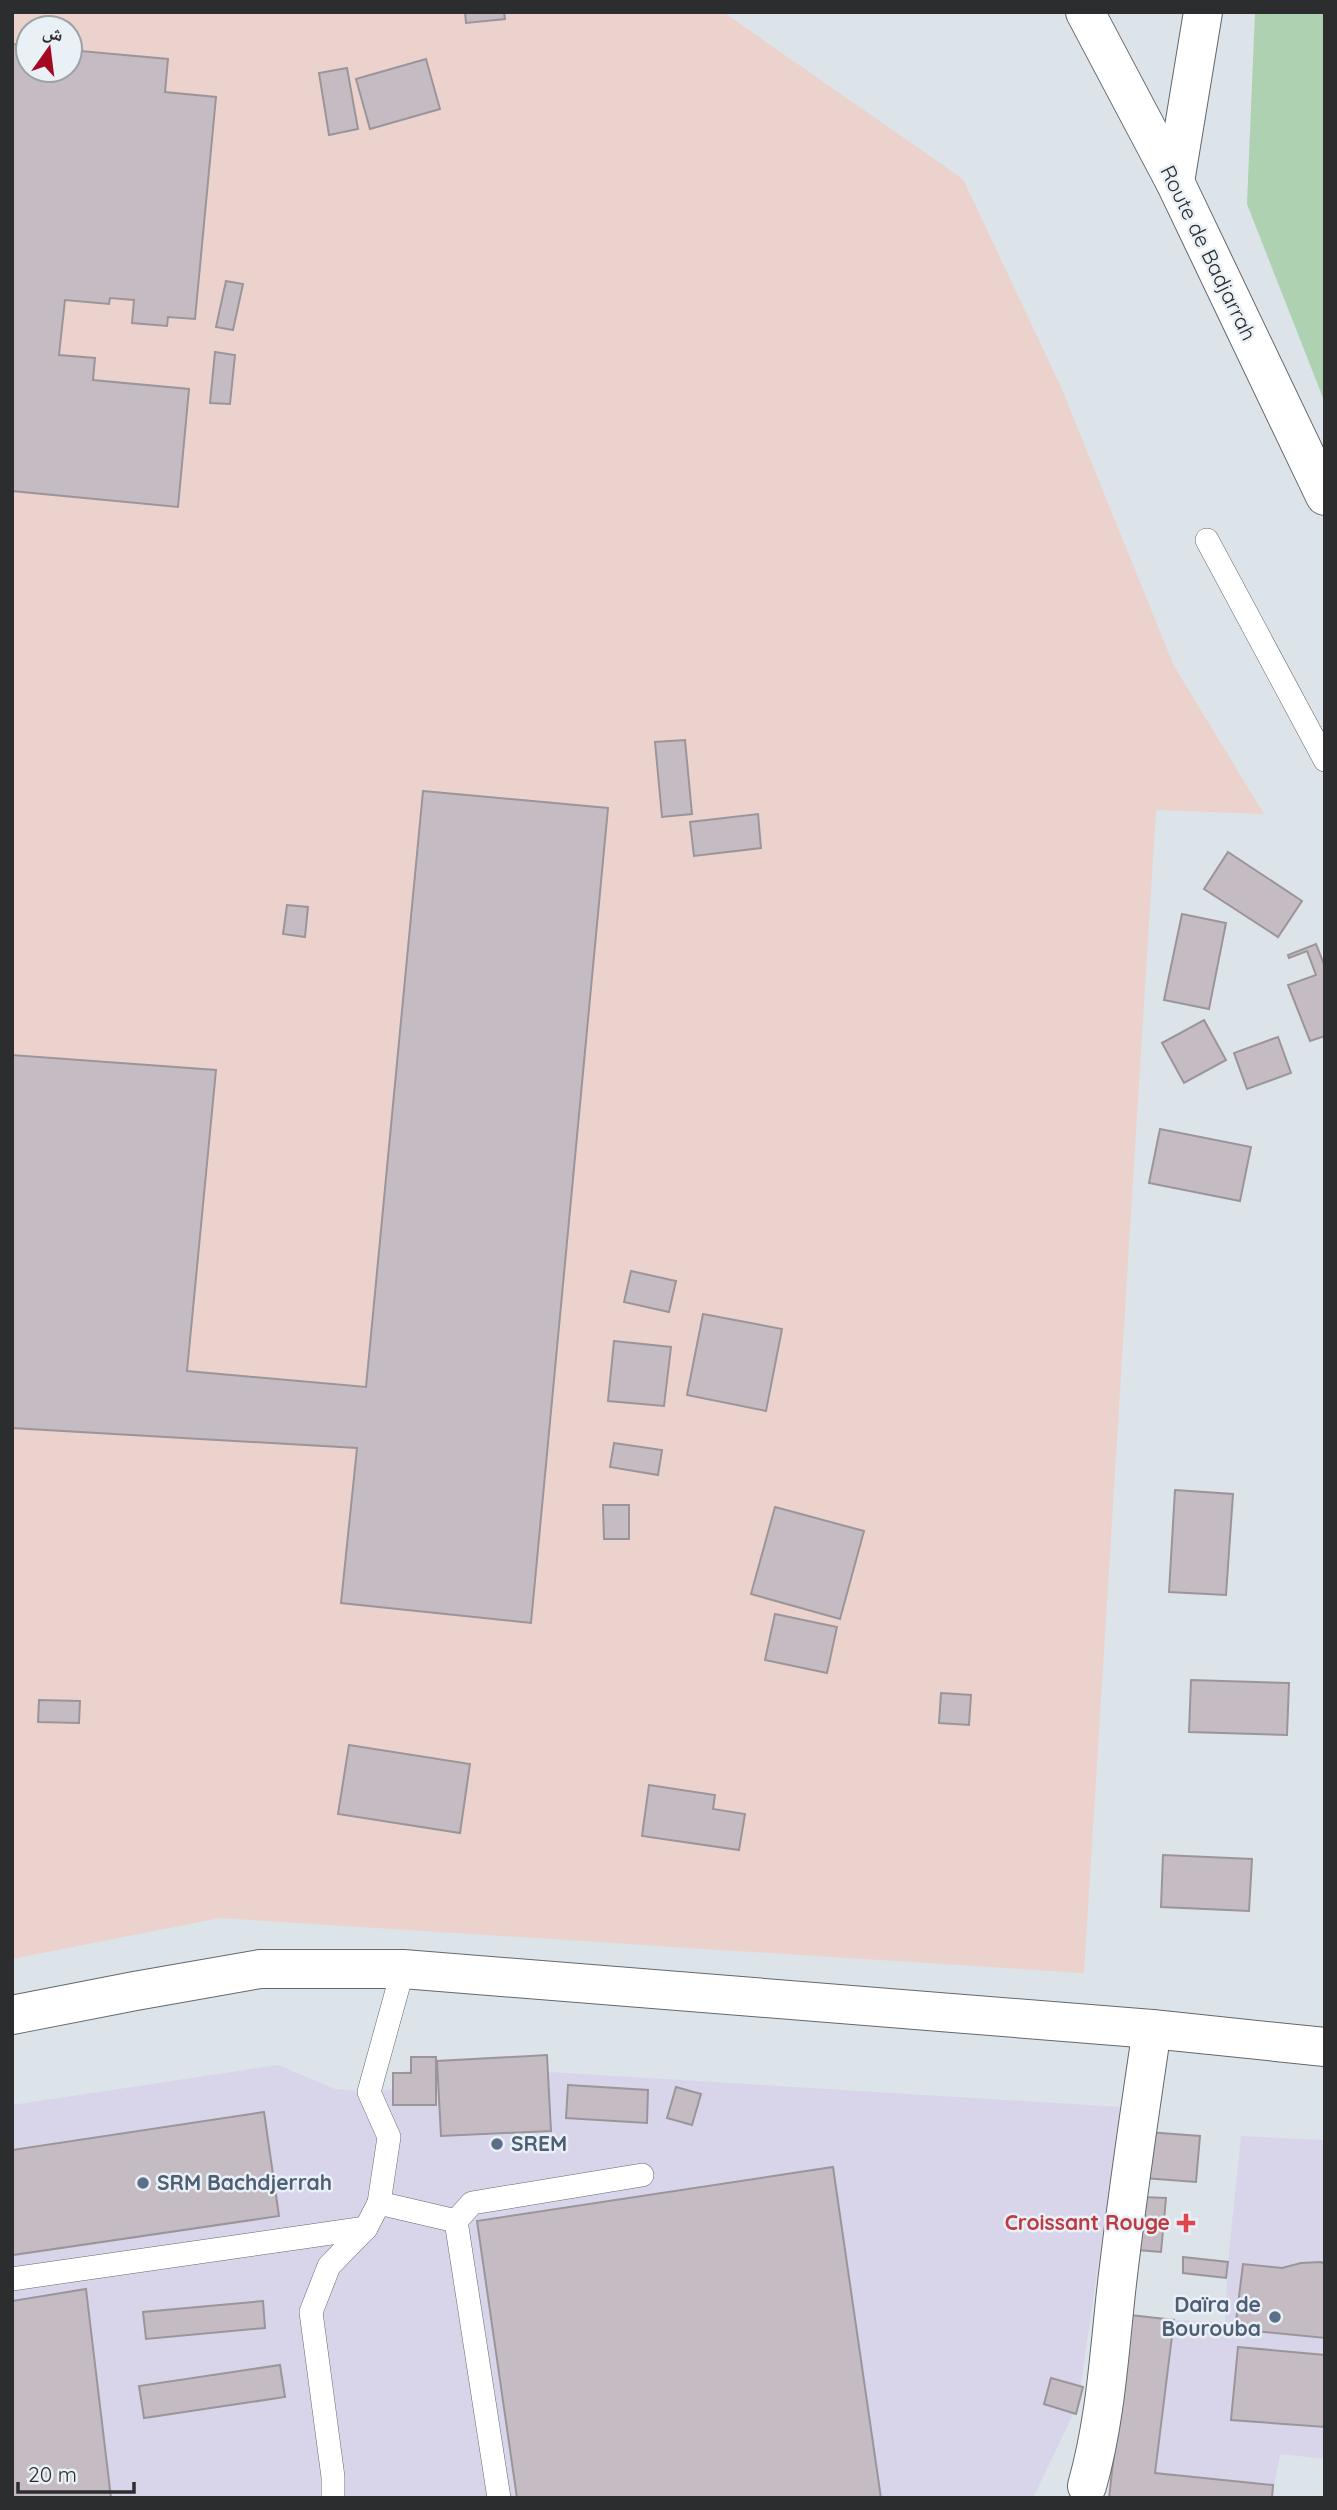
<svg xmlns="http://www.w3.org/2000/svg" width="1337" height="2510" viewBox="0 0 1337 2510" font-family="Quicksand,'Noto Naskh Arabic',sans-serif">
<rect width="100%" height="100%" fill="#dce3e9"/>
<g fill="#d8d5eb">
<path d="M278,2065L335,2089L369,2092L394,2089L405,2071L452,2066L1121,2107L1078,2404L1033,2498H12V2105Z"/>
<path d="M1241,2136L1325,2140V2459L1280,2454L1272,2498H1109L1130,2315L1174,2320L1225,2322L1228,2262Z"/>
</g>
<path fill="#ecd2cd" fill-rule="evenodd" d="M12,12H723L963,179L1061,387L1174,666L1264,814L1156,810L1084,1973L220,1918L12,1959ZM28,28H70V70H28Z"/>
<path fill="#add1b1" d="M1255,12H1325V403L1247,204Z"/>
<g fill="#c4bcc2" stroke="#9b959a" stroke-width="2">
<path d="M465,12H504L505,19L466,23Z"/>
<path d="M12,44L28,46V70H70V50L168,59L165,92L216,97L195,319L168,317L167,326L132,323L134,300L110,298L109,304L65,300L59,355L95,358L93,380L189,389L178,507L12,491Z"/>
<path d="M426,59L440,109L370,129L356,79Z"/>
<path d="M347,68L358,129L329,135L319,73Z"/>
<path d="M226,281L243,284L233,330L216,327Z"/>
<path d="M215,352L235,355L230,404L210,403Z"/>
<path d="M685,740L692,814L662,817L655,742Z"/>
<path d="M423,791L608,808L531,1623L341,1603L357,1448L12,1428V1055L216,1070L187,1371L366,1387Z"/>
<path d="M758,814L761,848L694,856L690,822Z"/>
<path d="M1228,852L1302,901L1278,937L1204,889Z"/>
<path d="M287,905L308,907L305,937L283,934Z"/>
<path d="M1182,914L1226,923L1209,1009L1164,1000Z"/>
<path d="M1316,944L1325,967V1036L1310,1041L1288,985L1316,975L1307,951L1289,958L1288,955Z"/>
<path d="M1204,1020L1226,1060L1184,1083L1162,1043Z"/>
<path d="M1278,1037L1291,1073L1247,1089L1234,1053Z"/>
<path d="M1160,1129L1251,1147L1240,1201L1149,1183Z"/>
<path d="M631,1271L676,1281L669,1312L624,1302Z"/>
<path d="M703,1314L782,1329L766,1411L687,1395Z"/>
<path d="M614,1341L671,1347L664,1406L608,1401Z"/>
<path d="M614,1443L662,1450L658,1475L610,1467Z"/>
<path d="M1175,1490L1233,1494L1226,1595L1169,1592Z"/>
<path d="M603,1505H629V1539H604Z"/>
<path d="M775,1507L864,1531L840,1619L751,1594Z"/>
<path d="M775,1614L837,1627L827,1673L765,1660Z"/>
<path d="M1191,1680L1289,1683L1287,1735L1189,1732Z"/>
<path d="M941,1693L971,1695L969,1725L939,1723Z"/>
<path d="M39,1700L80,1701L79,1723L38,1722Z"/>
<path d="M349,1745L470,1764L460,1833L338,1814Z"/>
<path d="M649,1785L715,1795L713,1809L745,1814L739,1850L642,1836Z"/>
<path d="M1163,1855L1252,1859L1249,1911L1161,1907Z"/>
<path d="M547,2055L551,2131L441,2136L437,2061Z"/>
<path d="M411,2057H436V2105H393V2073H411Z"/>
<path d="M568,2085L648,2090L647,2123L566,2118Z"/>
<path d="M676,2087L701,2094L692,2125L667,2118Z"/>
<path d="M264,2112L279,2216L13,2255L12,2150Z"/>
<path d="M1147,2132L1200,2136L1196,2182L1144,2178Z"/>
<path d="M833,2167L881,2498H517L477,2221Z"/>
<path d="M1142,2197L1166,2198L1161,2252L1137,2250Z"/>
<path d="M1183,2257L1228,2262L1226,2278L1183,2273Z"/>
<path d="M1321,2262L1325,2264V2338L1235,2329L1243,2264L1282,2268L1301,2263Z"/>
<path d="M86,2289L111,2498H12V2301Z"/>
<path d="M263,2301L265,2328L146,2339L143,2312Z"/>
<path d="M1130,2315L1174,2320L1155,2473L1273,2485L1272,2498H1109Z"/>
<path d="M1238,2347L1325,2355V2427L1231,2420Z"/>
<path d="M280,2365L285,2397L144,2418L139,2386Z"/>
<path d="M1051,2378L1083,2387L1076,2414L1044,2404Z"/>
</g>
<g fill="none" stroke-linecap="round" stroke-linejoin="round">
<g stroke="#62686d" stroke-width="24">
<g id="lane">
<path d="M1207,540L1325,760"/>
<path d="M379,2203L456,2221L499,2498"/>
<path d="M456,2221L472,2203L642,2175"/>
<path d="M12,2279L366,2228"/>
<path d="M333,2498V2477L311,2312L329,2266L366,2228L379,2203L389,2137L369,2092L403,1969"/>
</g>
</g>
<g stroke="#62686d" stroke-width="40">
<g id="street">
<path d="M1175,182L1203,12"/>
<path d="M1087,2486C1105,2423 1109,2357 1116,2292C1126,2204 1139,2116 1152,2029"/>
</g>
</g>
<g stroke="#62686d" stroke-width="40">
<g id="secondary">
<path d="M1085,12L1175,182L1325,496"/>
<path d="M12,2015L135,1991L260,1969H403L1152,2029L1325,2047"/>
</g>
</g>
<use href="#lane" stroke="#fff" stroke-width="23"/>
<use href="#street" stroke="#fff" stroke-width="38"/>
<use href="#secondary" stroke="#fff" stroke-width="38"/>
</g>
<g fill="#5c6f8a" stroke="#e9f0f6" stroke-width="2.5">
<circle cx="497" cy="2144" r="7"/>
<circle cx="143" cy="2183" r="7"/>
<circle cx="1275" cy="2317" r="7"/>
</g>
<path fill="#e0444e" stroke="#e9f0f6" stroke-width="2.5" d="M1182.5 2212.5h7v7h7v7h-7v7h-7v-7h-7v-7h7z"/>
<g text-anchor="middle" stroke-width="5" stroke-linejoin="round" paint-order="stroke">
<g font-size="21" fill="#2b2d2f" stroke="#e9f0f6">
<text transform="translate(1208 253) rotate(64)" y="7">Route de Badjarrah</text>
</g>
<g font-size="21" font-weight="bold" fill="#4e5e75" stroke="#e9f0f6" text-anchor="start">
<text x="511" y="2151">SREM</text>
<text x="157" y="2190">SRM Bachdjerrah</text>
<text x="1261" y="2312" text-anchor="end">Daïra de<tspan x="1261" dy="24">Bourouba</tspan></text>
</g>
<g font-size="21" font-weight="bold" fill="#be3a42" stroke="#e9f0f6" text-anchor="end">
<text x="1170" y="2230">Croissant Rouge</text>
</g>
</g>
<rect width="1337" height="2510" fill="none" stroke="#2b2d2f" stroke-width="28"/>
<g transform="translate(49 49) rotate(14)"><circle r="33" fill="#e9f0f6" stroke="#9da2a6" stroke-width="2"/>
<path d="M0-5L12 26L0 18L-12 26Z" fill="#a40922"/>
<text y="-10" font-size="19" font-weight="bold" text-anchor="middle" fill="#2b2d2f">ش</text>
</g>
<path d="M18 2482v10h116v-10" fill="none" stroke="#2b2d2f" stroke-width="3.5"/>
<text x="28" y="2482" font-size="21" fill="#2b2d2f" stroke="#e9f0f6" stroke-width="5" paint-order="stroke">20 m</text>
</svg>
